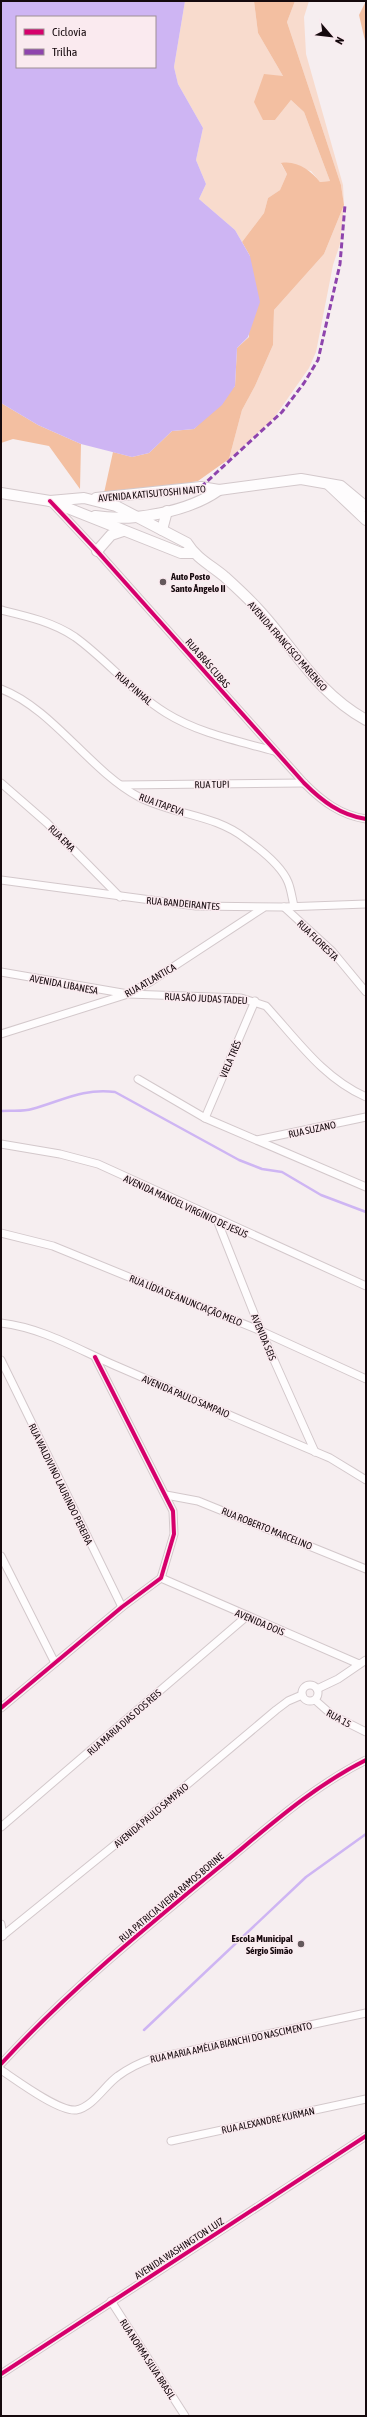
<svg xmlns="http://www.w3.org/2000/svg" width="367" height="2417" viewBox="0 0 367 2417" font-family="'Asap Condensed',sans-serif">
<rect width="100%" height="100%" fill="#f6eef0"/>
<g fill="#f8dbcd">
<path d="M185,1H254L258,33L283,76L275,120L291,100L304,112L330,181L320,182L311,171L281,164L287,174L280,190L268,198L264,213L242,242L235,230L199,199L206,184L196,160L203,128L178,84L174,67Z"/>
<path d="M295,1H309L304,17L306,54L343,185L344,205L340,244L333,265L316,352L309,368L274,418L229,459L242,410L255,386L273,345L274,310L324,254L344,205L341,185L287,22Z"/>
</g>
<g fill="#f3bfa1">
<path d="M254,1H295L287,22L341,185L344,205L324,254L274,310L273,345L255,386L242,410L229,459L198,481L163,488L104,493L113,452L132,457L149,453L172,431L194,429L235,386L237,348L249,337L250,256L242,242L264,213L268,198L280,190L287,174L281,163C297,160 311,171 320,182L330,181L304,112L291,100L275,120H263L254,102L264,74L283,76L258,33Z"/>
<path d="M366,1V45L359,15Z"/>
<path d="M1,403L38,425L81,444L80,489L49,446L13,439L1,443Z"/>
</g>
<path fill="#ceb5f3" fill-rule="evenodd" d="M1,1H185L174,67L178,84L203,128L196,160L206,184L199,199L235,230L250,256L260,302L248,337L237,348L235,386L222,405L194,429L172,431L149,453L132,457L81,444L38,425L1,403ZM17,17H155V67H17Z"/>
<g fill="none" stroke-linecap="round" stroke-linejoin="round">
<g stroke="#ceb5f3" stroke-width="2.5">
<path d="M1,1111C11,1110 23,1112 32,1109C62,1101 82,1088 115,1092L239,1160L262,1169L282,1172L321,1195L366,1212"/>
<path d="M144,2030L306,1877L366,1834"/>
</g>
<g stroke="#d3c8cb" stroke-width="9">
<g id="minor">
<path d="M52,503L97,551L304,783C322,801 340,815 366,819"/>
<path d="M1,610C26,616 53,622 75,637C107,660 132,692 166,713C198,733 238,741 274,751"/>
<path d="M1,689C53,709 89,770 139,797C173,815 215,814 246,839C260,849 281,865 288,882C291,889 292,898 294,906"/>
<path d="M1,783L47,823L120,897"/>
<path d="M121,785L304,783"/>
<path d="M1,880L196,906L284,907L366,904"/>
<path d="M284,907L332,951L366,992"/>
<path d="M1,972L128,994L241,998L266,1006C297,1040 323,1078 366,1097"/>
<path d="M1,1034L128,994L150,982L263,908"/>
<path d="M138,1079L205,1118L366,1187"/>
<path d="M205,1118L255,1001"/>
<path d="M257,1140L366,1117"/>
<path d="M1,1144L60,1154L98,1164L366,1286"/>
<path d="M217,1220L261,1331L315,1452"/>
<path d="M1,1233L53,1246L261,1331L366,1379"/>
<path d="M1,1323C43,1328 77,1349 114,1365C186,1396 258,1428 330,1458L366,1480"/>
<path d="M1,1360L122,1607"/>
<path d="M166,1495L198,1501L366,1569"/>
<path d="M1,1556L55,1663"/>
<path d="M161,1578L359,1664"/>
<circle cx="310" cy="1693" r="8"/>
<path d="M317,1689L338,1679L366,1660"/>
<path d="M315,1700L332,1715L366,1732"/>
<path d="M1,1708L122,1607L161,1578L174,1534L173,1511L95,1357"/>
<path d="M1,1827L247,1616"/>
<path d="M1,1924L3,1936"/>
<path d="M1,1937L127,1835L276,1710L288,1701L302,1695"/>
<path d="M1,2064C67,1992 142,1931 217,1869C265,1830 310,1788 366,1760"/>
<path d="M1,2070C16,2080 59,2112 76,2110C93,2107 105,2085 118,2076C129,2068 139,2063 151,2059L366,2013"/>
<path d="M171,2141L366,2099"/>
<path d="M111,2301L185,2416"/>
<path d="M1,2374L366,2136"/>
</g>
</g>
<g stroke="#d3c8cb" stroke-width="12">
<g id="secondary">
<path d="M329,485L366,520"/>
<path d="M1,493L50,501L181,553H194"/>
<path d="M96,498L201,487L219,490L301,479L341,486L366,507"/>
<path d="M50,501L84,498L116,506L187,543C196,558 212,566 225,577C236,587 248,598 258,609C296,650 315,691 366,720"/>
<path d="M95,516C133,522 188,512 219,490"/>
<path d="M162,530L167,511"/>
<path d="M97,551L111,535L123,531"/>
</g>
</g>
<use href="#minor" stroke="#fefcfd" stroke-width="7"/>
<use href="#secondary" stroke="#fefcfd" stroke-width="10"/>
<path stroke="#8e44ad" stroke-width="3" stroke-dasharray="6 3" stroke-linecap="butt" d="M201,487L282,412L304,383L318,360L340,264L345,205"/>
<g stroke="#faeaef" stroke-width="6">
<g id="cycleway">
<path d="M50,501L97,551L304,783C322,801 340,815 366,819"/>
<path d="M1,1708L122,1607L161,1578L174,1534L173,1511L95,1357"/>
<path d="M1,2064C67,1992 142,1931 217,1869C265,1830 310,1788 366,1760"/>
<path d="M1,2374L366,2136"/>
</g>
</g>
<use href="#cycleway" stroke="#d6006c" stroke-width="4"/>
</g>
<g fill="#64595c" stroke="#faeaef" stroke-width="1.5">
<circle cx="163" cy="582" r="4"/>
<circle cx="301" cy="1944" r="4"/>
</g>
<g text-anchor="middle" stroke-width="3" stroke-linejoin="round" paint-order="stroke">
<g font-size="10" fill="#15090d" stroke="#faeaef">
<text transform="translate(152 493) rotate(-5)" y="4">AVENIDA KATISUTOSHI NAITO</text>
<text transform="translate(288 646) rotate(49)" y="4">AVENIDA FRANCISCO MARENGO</text>
<text transform="translate(208 663) rotate(49)" y="4">RUA BRÁS CUBAS</text>
<text transform="translate(134 688) rotate(41)" y="4">RUA PINHAL</text>
<text transform="translate(212 784) rotate(-1)" y="4">RUA TUPI</text>
<text transform="translate(162 804) rotate(20)" y="4">RUA ITAPEVA</text>
<text transform="translate(62 838) rotate(45)" y="4">RUA EMA</text>
<text transform="translate(183 903) rotate(5)" y="4">RUA BANDEIRANTES</text>
<text transform="translate(318 940) rotate(44)" y="4">RUA FLORESTA</text>
<text transform="translate(150 980) rotate(-30)" y="4">RUA ATLANTICA</text>
<text transform="translate(64 984) rotate(11)" y="4">AVENIDA LIBANESA</text>
<text transform="translate(206 998) rotate(3)" y="4">RUA SÃO JUDAS TADEU</text>
<text transform="translate(230 1059) rotate(-67)" y="4">VIELA TRÊS</text>
<text transform="translate(312 1129) rotate(-12)" y="4">RUA SUZANO</text>
<text transform="translate(186 1206) rotate(25)" y="4">AVENIDA MANOEL VIRGINIO DE JESUS</text>
<text transform="translate(186 1300) rotate(22)" y="4">RUA LÍDIA DE ANUNCIAÇÃO MELO</text>
<text transform="translate(264 1337) rotate(67)" y="4">AVENIDA SEIS</text>
<text transform="translate(186 1396) rotate(23)" y="4">AVENIDA PAULO SAMPAIO</text>
<text transform="translate(61 1484) rotate(64)" y="4">RUA WALDIVINO LAURINDO PEREIRA</text>
<text transform="translate(267 1528) rotate(22)" y="4">RUA ROBERTO MARCELINO</text>
<text transform="translate(260 1622) rotate(23)" y="4">AVENIDA DOIS</text>
<text transform="translate(339 1718) rotate(29)" y="4">RUA 15</text>
<text transform="translate(124 1722) rotate(-41)" y="4">RUA MARIA DIAS DOS REIS</text>
<text transform="translate(151 1815) rotate(-40)" y="4">AVENIDA PAULO SAMPAIO</text>
<text transform="translate(171 1897) rotate(-40)" y="4">RUA PATRICIA VIEIRA RAMOS BORINE</text>
<text transform="translate(231 2042) rotate(-12)" y="4">RUA MARIA AMÉLIA BIANCHI DO NASCIMENTO</text>
<text transform="translate(268 2120) rotate(-12)" y="4">RUA ALEXANDRE KURMAN</text>
<text transform="translate(179 2248) rotate(-33)" y="4">AVENIDA WASHINGTON LUIZ</text>
<text transform="translate(148 2359) rotate(57)" y="4">RUA NORMA SILVA BRASIL</text>
</g>
<g font-size="10" font-weight="bold" fill="#15090d" stroke="#faeaef" text-anchor="start">
<text x="171" y="580">Auto Posto<tspan x="171" dy="12">Santo Ângelo II</tspan></text>
<text x="293" y="1942" text-anchor="end">Escola Municipal<tspan x="293" dy="12">Sérgio Simão</tspan></text>
</g>
</g>
<rect width="367" height="2417" fill="none" stroke="#15090d" stroke-width="4"/>
<rect x="16" y="16" width="140" height="52" fill="#faeaef" stroke="#9e9095"/>
<rect x="24" y="29" width="20" height="6" fill="#d6006c" stroke="#9e9095"/>
<text x="52" y="36" font-size="12" fill="#15090d">Ciclovia</text>
<rect x="24" y="49" width="20" height="6" fill="#8e44ad" stroke="#9e9095"/>
<text x="52" y="56" font-size="12" fill="#15090d">Trilha</text>
<g transform="translate(331 36) rotate(118)" stroke="#faeaef" stroke-width="3" paint-order="stroke">
<path d="M0-3L7 15L0 10L-7 15Z" fill="#15090d"/>
<text y="-6" font-size="11" font-weight="bold" text-anchor="middle" fill="#15090d">N</text>
</g>
</svg>
